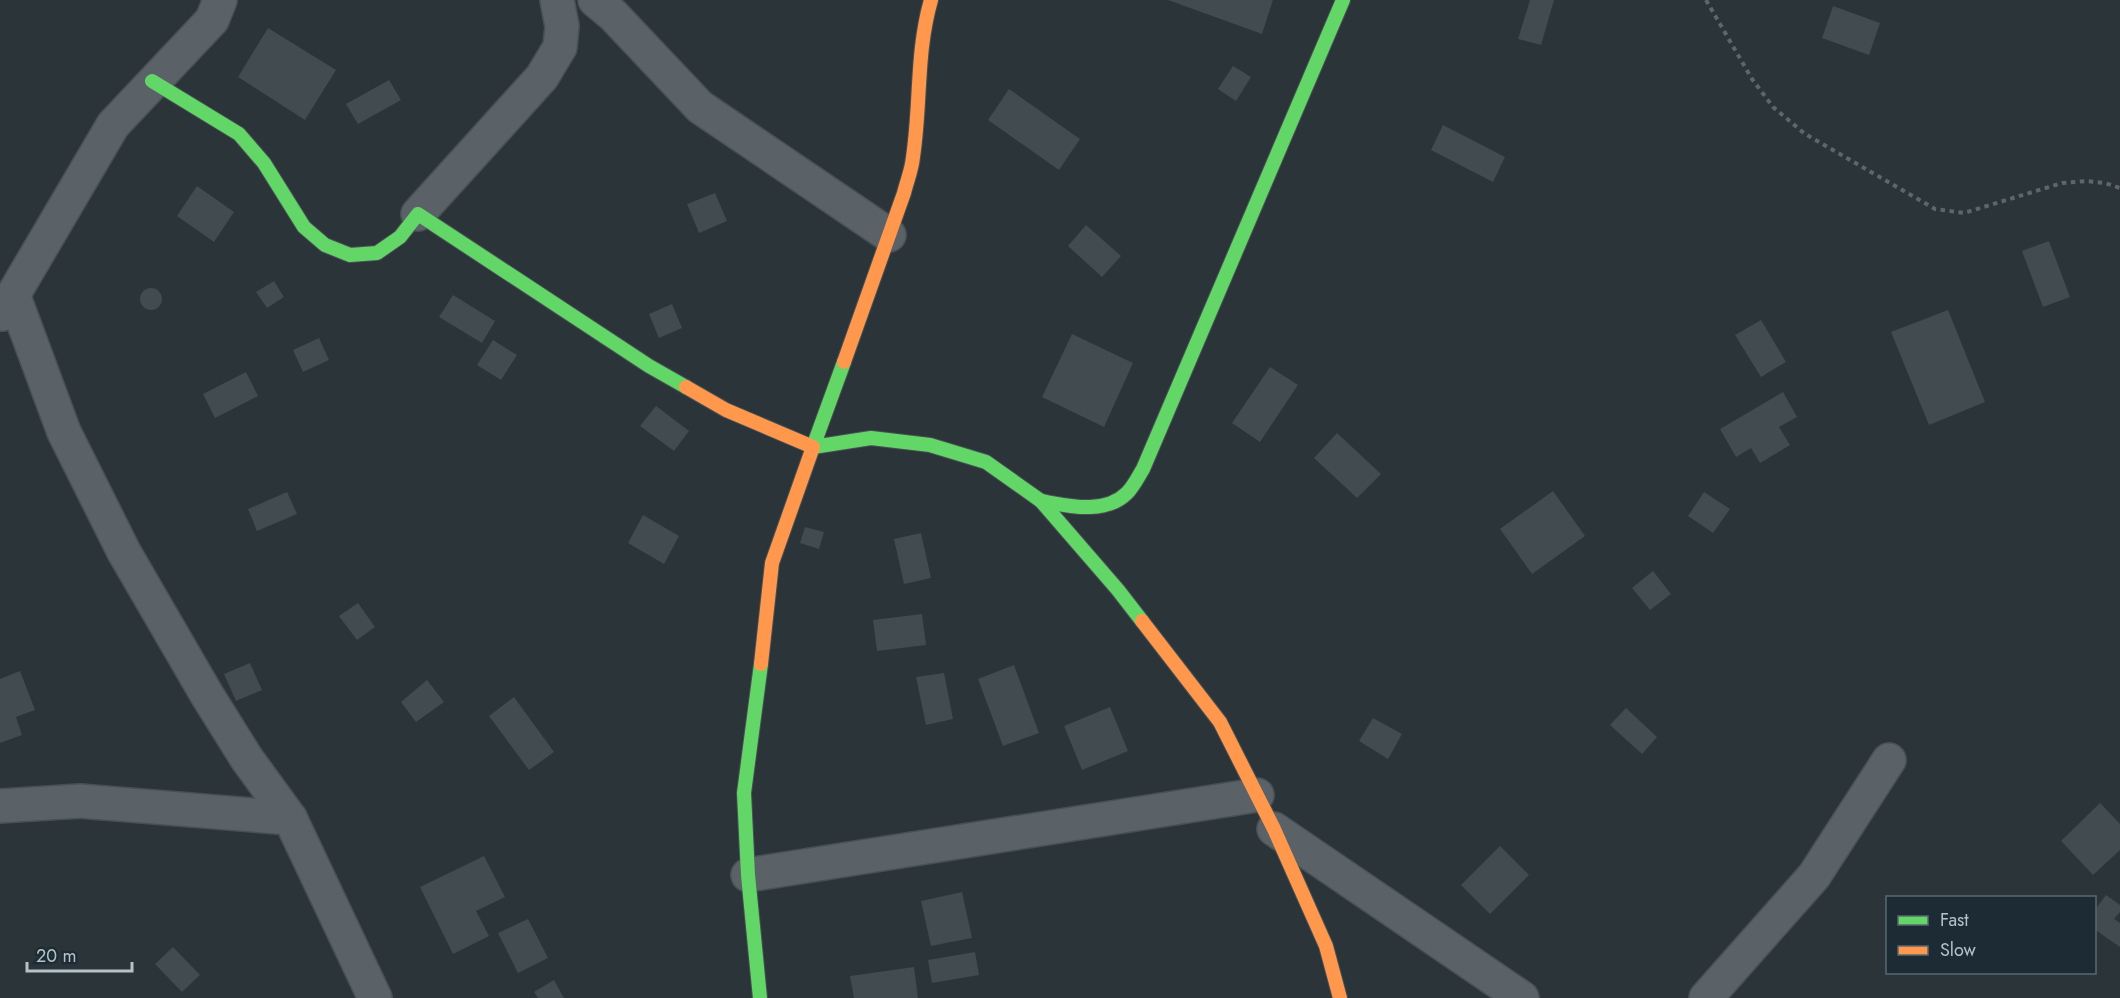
<svg xmlns="http://www.w3.org/2000/svg" width="2120" height="998" viewBox="0 0 2120 998" font-family="Jost,sans-serif">
<rect width="100%" height="100%" fill="#2a3439"/>
<g fill="#424b4f">
<path d="M1168,0H1273L1262,34Z"/>
<path d="M1530,0H1554L1541,45L1518,39Z"/>
<path d="M1833,6L1880,23L1869,55L1822,38Z"/>
<path d="M268,28L336,70L305,120L238,77Z"/>
<path d="M1233,66L1251,77L1236,101L1218,89Z"/>
<path d="M389,80L401,100L358,124L346,104Z"/>
<path d="M1009,89L1080,139L1059,170L988,120Z"/>
<path d="M1443,125L1505,157L1493,182L1431,150Z"/>
<path d="M197,186L234,212L214,242L177,216Z"/>
<path d="M715,193L727,221L699,233L687,204Z"/>
<path d="M1086,225L1121,256L1102,277L1068,246Z"/>
<path d="M2049,241L2070,297L2043,307L2022,251Z"/>
<path d="M274,281L284,297L267,308L256,292Z"/>
<circle cx="151" cy="299" r="11"/>
<path d="M453,295L495,321L482,343L439,317Z"/>
<path d="M672,304L682,328L659,338L649,314Z"/>
<path d="M1948,310L1985,402L1929,425L1891,332Z"/>
<path d="M1761,320L1786,362L1761,377L1735,335Z"/>
<path d="M1072,334L1133,363L1104,427L1042,397Z"/>
<path d="M319,338L329,360L303,372L293,350Z"/>
<path d="M493,340L517,355L501,380L477,365Z"/>
<path d="M1270,367L1298,385L1260,442L1232,423Z"/>
<path d="M246,372L258,396L215,418L203,394Z"/>
<path d="M1783,392L1797,417L1779,427L1790,445L1760,463L1751,448L1736,457L1720,429Z"/>
<path d="M656,406L689,431L674,451L640,426Z"/>
<path d="M1337,433L1381,474L1357,498L1314,458Z"/>
<path d="M1553,491L1585,536L1532,574L1500,529Z"/>
<path d="M287,492L297,514L257,531L248,509Z"/>
<path d="M1704,492L1730,509L1713,533L1688,516Z"/>
<path d="M643,515L679,536L664,564L628,543Z"/>
<path d="M805,527L824,532L819,549L800,543Z"/>
<path d="M921,533L931,578L904,584L894,539Z"/>
<path d="M1653,571L1671,594L1650,610L1632,588Z"/>
<path d="M358,603L375,627L357,640L339,616Z"/>
<path d="M922,614L926,645L877,651L873,620Z"/>
<path d="M250,663L262,690L236,701L224,674Z"/>
<path d="M1014,665L1039,733L1003,746L978,679Z"/>
<path d="M20,671L35,710L16,717L22,735L0,743V679Z"/>
<path d="M944,673L953,719L926,725L916,677Z"/>
<path d="M427,680L444,702L416,722L401,702Z"/>
<path d="M514,697L554,752L529,770L489,716Z"/>
<path d="M1110,707L1128,751L1082,770L1064,726Z"/>
<path d="M1626,708L1657,737L1642,754L1610,725Z"/>
<path d="M1373,718L1402,734L1388,759L1359,741Z"/>
<path d="M2100,803L2120,824V850L2093,875L2061,841Z"/>
<path d="M1500,846L1529,875L1490,914L1461,885Z"/>
<path d="M484,856L505,897L476,911L489,936L453,954L420,887Z"/>
<path d="M962,892L972,938L931,946L921,901Z"/>
<path d="M2106,895L2120,905V912L2114,919L2120,923V947L2094,929V911Z"/>
<path d="M528,919L548,958L518,973L498,933Z"/>
<path d="M173,947L200,975L182,992L155,964Z"/>
<path d="M975,952L979,975L932,983L928,960Z"/>
<path d="M914,967L918,998H854L850,976Z"/>
<path d="M554,980L564,998H538L534,992Z"/>
</g>
<g fill="none" stroke-linecap="round" stroke-linejoin="round">
<g stroke="#485054" stroke-width="36">
<g id="street">
<path d="M595,0L613,15L700,107L889,235"/>
<path d="M418,214L542,77L560,47L562,26L557,0"/>
<path d="M14,297L64,432L124,552L207,695L247,759L290,818"/>
<path d="M2,314L113,125L212,20L220,0"/>
<path d="M0,806L80,801L290,818L375,998"/>
<path d="M1274,829L1522,998"/>
<path d="M748,875L1257,795"/>
<path d="M1706,998L1814,876L1889,760"/>
</g>
</g>
<g stroke="#485054" stroke-width="16">
<g id="fast">
<path d="M152,81L239,134L264,163L304,227L325,245L350,255L377,253L400,237L418,214L649,366L686,387"/>
<path d="M844,362L813,447L871,438L930,445L986,462L1041,501L1118,590L1142,621"/>
<path d="M1041,501C1069,506 1105,515 1127,493C1134,486 1138,477 1143,469L1343,0"/>
<path d="M760,998L748,875L744,793L761,664"/>
</g>
</g>
<g stroke="#485054" stroke-width="16">
<g id="slow">
<path d="M844,362L904,193C907,181 912,169 913,157C921,104 916,52 931,0"/>
<path d="M686,387L726,410L813,447L772,563L761,664"/>
<path d="M1142,621L1220,722L1274,829L1326,946L1340,998"/>
</g>
</g>
<path stroke="#5e666a" stroke-width="4" stroke-dasharray="4.5 4.5" stroke-linecap="butt" d="M1706,0L1752,79L1773,107L1805,134L1935,209L1964,213L2062,183L2086,181L2105,183L2120,188"/>
<use href="#street" stroke="#5a6267" stroke-width="33"/>
<use href="#fast" stroke="#63d668" stroke-width="14"/>
<use href="#slow" stroke="#ff974d" stroke-width="14"/>
</g>
<rect x="1886" y="896" width="210" height="78" fill="#1d2c34" stroke="#596870" stroke-width="1.5"/>
<rect x="1898" y="916" width="30" height="9" fill="#63d668" stroke="#596870" stroke-width="1.5"/>
<text x="1940" y="926" font-size="18" fill="#b4c2ca">Fast</text>
<rect x="1898" y="946" width="30" height="9" fill="#ff974d" stroke="#596870" stroke-width="1.5"/>
<text x="1940" y="956" font-size="18" fill="#b4c2ca">Slow</text>
<path d="M27 962v9h105v-9" fill="none" stroke="#b4c2ca" stroke-width="3"/>
<text x="36" y="962" font-size="18" fill="#b4c2ca" stroke="#1d2c34" stroke-width="4.5" paint-order="stroke">20 m</text>
</svg>
